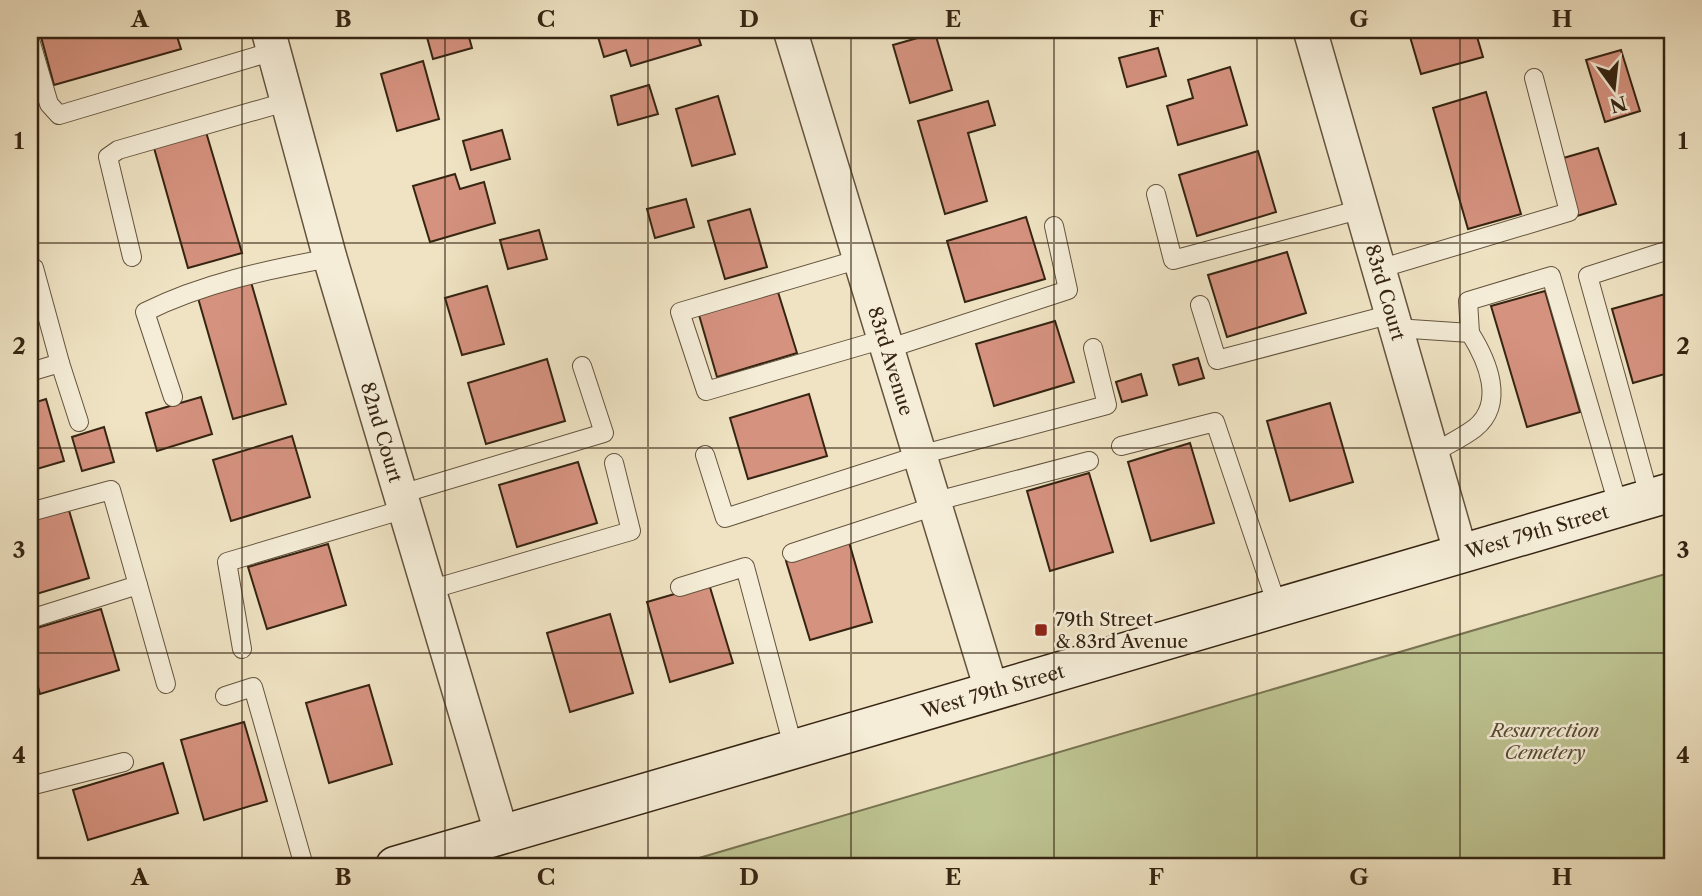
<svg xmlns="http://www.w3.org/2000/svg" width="1702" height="896" viewBox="0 0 1702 896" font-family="'Libre Caslon Text',serif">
<rect width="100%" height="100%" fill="#efe3c3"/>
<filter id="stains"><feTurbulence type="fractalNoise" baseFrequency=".00286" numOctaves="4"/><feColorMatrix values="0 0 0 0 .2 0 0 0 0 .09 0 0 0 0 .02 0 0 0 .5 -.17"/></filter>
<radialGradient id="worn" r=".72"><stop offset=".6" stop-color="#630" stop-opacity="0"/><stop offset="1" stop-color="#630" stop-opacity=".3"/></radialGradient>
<path fill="#bdc391" stroke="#797452" stroke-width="2" d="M1672,572V866H672L682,863Z"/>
<g fill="#d5927f" stroke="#352412" stroke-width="2">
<path d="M52,30H175L181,49L54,85L40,33Z"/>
<path d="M425,30H467L472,48L433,59Z"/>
<path d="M596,30H696L701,45L631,66L626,50L604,57Z"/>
<path d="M1408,30H1475L1483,57L1421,74Z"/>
<path d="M935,33L952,90L910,103L893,45Z"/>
<path d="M1158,48L1166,76L1127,87L1119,58Z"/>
<path d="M1621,50L1640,111L1605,122L1586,60Z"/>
<path d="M423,61L439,119L397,131L381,74Z"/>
<path d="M1230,67L1247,125L1178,145L1167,106L1193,98L1188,80Z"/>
<path d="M649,85L658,114L618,125L611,96Z"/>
<path d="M1486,92L1521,214L1468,229L1433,108Z"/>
<path d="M718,96L735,154L692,166L676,109Z"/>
<path d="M988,101L995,125L968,133L987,201L945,214L918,121Z"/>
<path d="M502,130L510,159L471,170L463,141Z"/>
<path d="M206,132L242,253L188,268L154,148Z"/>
<path d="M1598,148L1616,204L1577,216L1560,159Z"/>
<path d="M1258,151L1276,212L1197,236L1179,175Z"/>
<path d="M455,174L460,189L484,182L495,223L430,242L413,186Z"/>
<path d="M686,199L694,227L655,238L647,209Z"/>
<path d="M750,209L767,267L725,279L708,221Z"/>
<path d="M1026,217L1045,279L965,302L947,241Z"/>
<path d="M539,230L547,259L508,269L500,240Z"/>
<path d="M1287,252L1306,313L1227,337L1208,275Z"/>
<path d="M251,282L286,404L233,419L198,298Z"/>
<path d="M487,286L504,344L462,355L445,298Z"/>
<path d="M1545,291L1580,412L1527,427L1491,306Z"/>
<path d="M778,292L797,353L717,377L699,315Z"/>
<path d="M1672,292V372L1633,383L1612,309Z"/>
<path d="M1055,321L1074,382L994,406L976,344Z"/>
<path d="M1198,358L1204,378L1179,385L1173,365Z"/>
<path d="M547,359L565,421L486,444L468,383Z"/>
<path d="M1141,374L1147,395L1122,402L1116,382Z"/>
<path d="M809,394L827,456L748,479L730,418Z"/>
<path d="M201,397L212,434L157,451L146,413Z"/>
<path d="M46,399L64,461L30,471V404Z"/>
<path d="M1330,403L1353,482L1290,501L1267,421Z"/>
<path d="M104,427L114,462L82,471L72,437Z"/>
<path d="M292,436L310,497L231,521L213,460Z"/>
<path d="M1190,443L1214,523L1151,541L1128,462Z"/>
<path d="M578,462L597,523L517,547L499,485Z"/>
<path d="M1089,473L1113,552L1050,571L1027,491Z"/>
<path d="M68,507L89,578L30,596V519Z"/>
<path d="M849,542L872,622L810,640L786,561Z"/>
<path d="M328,544L346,605L267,629L248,567Z"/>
<path d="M709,584L733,663L670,682L647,602Z"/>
<path d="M101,609L119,670L40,694L30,659V630Z"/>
<path d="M610,614L633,693L570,712L547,633Z"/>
<path d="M369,685L392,764L329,783L306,703Z"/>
<path d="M244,722L267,801L204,820L181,740Z"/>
<path d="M163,763L178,813L88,840L73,790Z"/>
</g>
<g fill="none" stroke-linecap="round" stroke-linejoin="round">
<g stroke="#64543e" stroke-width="20">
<g id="lane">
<path d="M30,40L49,104L59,115L274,51"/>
<path d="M1156,194L1173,260L1362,209"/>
<path d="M132,257L108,157L118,150L289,101"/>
<path d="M860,259L680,312L706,391L884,339"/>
<path d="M34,268L60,363"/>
<path d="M1379,269L1569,212L1534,78"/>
<path d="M1200,305L1217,360L1392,314"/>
<path d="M1396,328L1470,333C1487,360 1506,403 1475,428C1462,438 1446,445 1432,454"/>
<path d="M1470,333L1468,301L1551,276L1619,508"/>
<path d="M887,349L1068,290L1054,226"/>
<path d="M30,372L60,363L79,422"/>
<path d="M173,397L145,312C203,283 267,270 330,258"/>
<path d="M1121,446L1215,422L1278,608"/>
<path d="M705,455L725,518L920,455L1107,405L1093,348"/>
<path d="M401,494L604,433L582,366"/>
<path d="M1650,499L1588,276L1672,249"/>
<path d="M933,502L1089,461"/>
<path d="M30,512L111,490L138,585"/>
<path d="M792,553L935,506"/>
<path d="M680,587L745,567L794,750"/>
<path d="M429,590L631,531L614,463"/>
<path d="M30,619L138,585L166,684"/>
<path d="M242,649L227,562L405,509"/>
<path d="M225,696L253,687L304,866"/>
<path d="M30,786L124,762"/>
</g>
</g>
<g stroke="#64543e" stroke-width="36">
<g id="street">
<path id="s1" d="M268,30L330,258L502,835"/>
<path id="s2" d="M790,30L992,692"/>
<path id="s3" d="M1310,30L1461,554"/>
</g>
</g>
<g stroke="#352412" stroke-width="41">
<g id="secondary">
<path id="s4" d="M395,866L1672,492"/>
</g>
</g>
<use href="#lane" stroke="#f5edd8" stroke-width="18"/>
<use href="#street" stroke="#f5edd8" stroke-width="33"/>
<use href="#secondary" stroke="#f5edd8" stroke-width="38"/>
</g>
<path fill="none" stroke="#352412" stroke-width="2" stroke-opacity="0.55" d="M242,30V866M445,30V866M648,30V866M851,30V866M1054,30V866M1257,30V866M1460,30V866M30,243H1672M30,448H1672M30,653H1672"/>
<rect fill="#8f2418" stroke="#f5edd8" stroke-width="2.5" x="1034" y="623" width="14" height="14" rx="3.5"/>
<g text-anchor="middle" stroke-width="5" stroke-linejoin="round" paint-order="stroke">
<g font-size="19" fill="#352412" stroke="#f5edd8">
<text dy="7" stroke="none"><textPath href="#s3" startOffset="273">83rd Court</textPath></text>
<text dy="7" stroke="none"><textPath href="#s2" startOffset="346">83rd Avenue</textPath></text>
<text dy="7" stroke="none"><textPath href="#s1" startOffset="418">82nd Court</textPath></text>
<text dy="7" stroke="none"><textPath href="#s4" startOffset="1190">West 79th Street</textPath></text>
<text dy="7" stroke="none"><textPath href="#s4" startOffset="623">West 79th Street</textPath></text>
</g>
<g font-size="19" fill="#352412" stroke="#f5edd8" text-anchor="start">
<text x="1055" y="626">79th Street<tspan x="1055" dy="22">&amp; 83rd Avenue</tspan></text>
</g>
<g font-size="19" font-style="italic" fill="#574c32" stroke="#f5edd8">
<text x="1545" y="737">Resurrection<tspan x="1545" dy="22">Cemetery</tspan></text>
</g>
</g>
<rect width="1702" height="896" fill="none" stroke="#efe3c3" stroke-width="77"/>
<g transform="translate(1614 88) rotate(165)" stroke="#f5edd8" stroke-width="5" paint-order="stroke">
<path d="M0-5L12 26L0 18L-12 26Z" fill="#352412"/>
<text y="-10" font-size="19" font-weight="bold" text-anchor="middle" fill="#352412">N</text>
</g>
<rect x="38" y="38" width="1626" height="820" fill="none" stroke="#352412" stroke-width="2.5"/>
<g font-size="23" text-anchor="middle" font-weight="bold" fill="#352412">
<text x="140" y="27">A</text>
<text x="343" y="27">B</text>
<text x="546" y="27">C</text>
<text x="749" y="27">D</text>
<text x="953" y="27">E</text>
<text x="1156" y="27">F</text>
<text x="1359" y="27">G</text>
<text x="1562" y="27">H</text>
<text x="19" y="149">1</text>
<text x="1683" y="149">1</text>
<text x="19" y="354">2</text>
<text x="1683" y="354">2</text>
<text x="19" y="558">3</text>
<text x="1683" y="558">3</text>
<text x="19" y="763">4</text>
<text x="1683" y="763">4</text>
<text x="140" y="885">A</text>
<text x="343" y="885">B</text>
<text x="546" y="885">C</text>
<text x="749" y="885">D</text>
<text x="953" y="885">E</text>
<text x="1156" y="885">F</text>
<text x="1359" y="885">G</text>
<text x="1562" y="885">H</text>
</g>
<rect width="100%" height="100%" filter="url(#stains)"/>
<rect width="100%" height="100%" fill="url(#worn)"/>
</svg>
